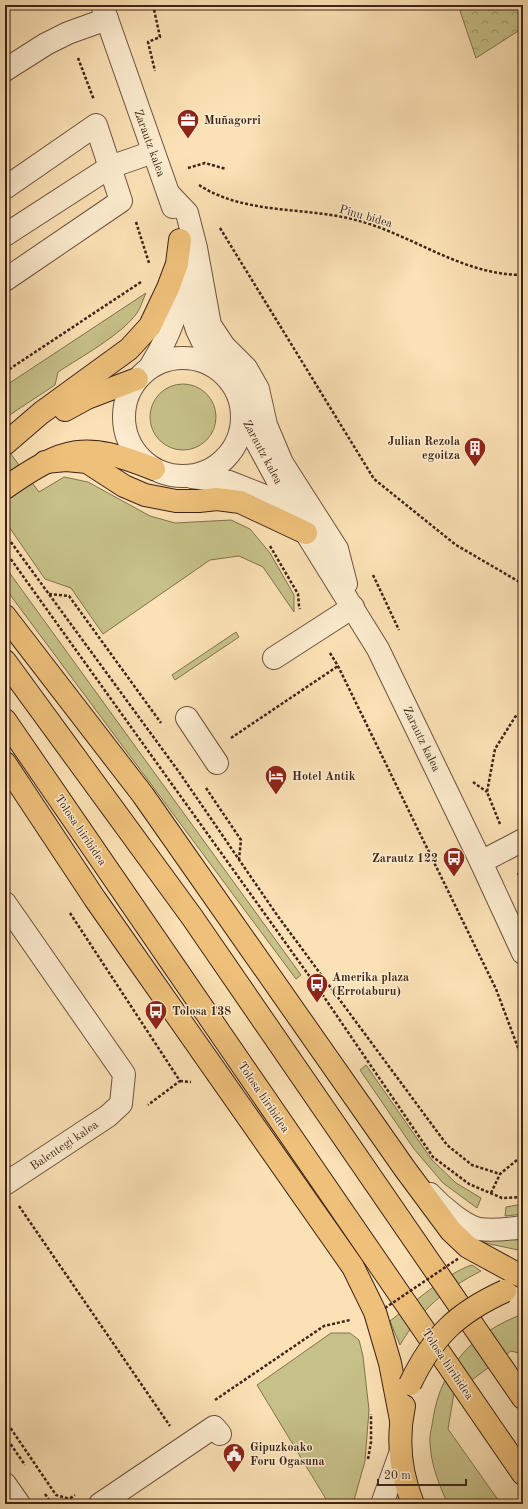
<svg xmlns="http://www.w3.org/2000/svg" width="528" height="1509" viewBox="0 0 528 1509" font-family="'Old Standard TT',serif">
<defs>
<pattern id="forest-crowns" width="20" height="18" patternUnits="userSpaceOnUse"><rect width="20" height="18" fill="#c6c188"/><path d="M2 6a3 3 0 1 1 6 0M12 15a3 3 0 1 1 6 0" fill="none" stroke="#a29c6e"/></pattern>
</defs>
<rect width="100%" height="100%" fill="#fbe1b5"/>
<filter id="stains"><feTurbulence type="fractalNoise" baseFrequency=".005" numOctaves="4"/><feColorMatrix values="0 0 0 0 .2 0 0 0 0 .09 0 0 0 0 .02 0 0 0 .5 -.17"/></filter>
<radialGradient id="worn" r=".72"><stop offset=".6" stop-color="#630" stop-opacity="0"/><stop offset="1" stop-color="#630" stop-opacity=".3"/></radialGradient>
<g fill="#c6c188" stroke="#827250">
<path d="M146,293C143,299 141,307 137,313C121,335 81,357 58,372L55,385L5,418V386Z"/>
<circle cx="183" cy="417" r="33"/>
<path d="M5,446L39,492L64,477L88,482L150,516L175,523L231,520L250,529L270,553L294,595V612L263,567L239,556L210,560L103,634L71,588L45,579L5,521Z"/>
<path d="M5,567L6,568L301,975L296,979L5,588Z"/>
<path d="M236,632L239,637L175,680L172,675Z"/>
<path d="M366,1065L432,1160L456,1183L481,1198L477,1208L443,1183L414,1149L360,1070Z"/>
<path d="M523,1204V1214L505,1216L506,1207Z"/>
<path d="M484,1238L523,1240V1251L485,1243Z"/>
<path d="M472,1265L481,1271C444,1290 421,1309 400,1345L390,1321C411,1305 448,1272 472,1265Z"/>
<path d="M523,1314V1354L511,1351L454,1393L448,1429L501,1504H448C439,1485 431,1465 430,1443C429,1436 432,1427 433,1419C441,1367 474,1332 523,1314Z"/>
<path d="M331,1333H350L359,1340L363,1356L369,1410L365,1461L353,1504H329L257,1385Z"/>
</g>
<path fill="url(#forest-crowns)" stroke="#827250" d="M458,5H523V28L476,58Z"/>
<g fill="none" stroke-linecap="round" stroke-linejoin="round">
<g stroke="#6d523e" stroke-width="24">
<g id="minor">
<path d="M102,5L173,207"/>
<path d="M5,70L46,44L68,33L107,19"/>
<path d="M5,188L96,125L121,201L5,280"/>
<path d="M169,194L187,213L196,248L210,325L224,346L246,368L258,389L266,425L282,463L337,549L346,584"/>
<path d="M5,235L110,167L153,152"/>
<path d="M183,286L197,330L215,367"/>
<circle cx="183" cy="417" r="59"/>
<path d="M150,367C175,327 184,298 181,251"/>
<path d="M242,412L254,437L306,533L378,649L481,862L523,953"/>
<path d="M192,477L229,482L262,495L296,524"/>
<path d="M274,658L353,607"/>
<path d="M187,718L217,763"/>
<path d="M481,862L523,840"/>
<path d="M5,903L124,1074L121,1104L108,1116L5,1184"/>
<path d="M430,1194C440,1205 464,1226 479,1229C493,1231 509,1229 523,1227"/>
<path d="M5,1484L19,1504"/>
<path d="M100,1504L214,1427L220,1434"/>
<path d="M382,1504L400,1454"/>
</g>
</g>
<g stroke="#3e2317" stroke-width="24">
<g id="major">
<path d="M5,616L143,795L405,1169L451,1231L468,1247L523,1277"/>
<path d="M5,661L192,917L523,1398"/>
<path d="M5,720L523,1474"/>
<path d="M5,763L95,899L353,1267L375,1312L390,1363L401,1420"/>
<path d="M404,1406C397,1439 400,1472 413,1504"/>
</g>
</g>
<g stroke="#3e2317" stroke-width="24">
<g id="highway">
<path d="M65,410L87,398L137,379"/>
<path d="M5,444L41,413L129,349L150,326L168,288L177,264L180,240"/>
<path d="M45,462L66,460L87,462L124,486L145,495L176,501H199L217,499L240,502L306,533"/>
<path d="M5,488C66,446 84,441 154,469"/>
</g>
</g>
<g stroke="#3e2317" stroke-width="2.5" stroke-dasharray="3 2" stroke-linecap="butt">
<path d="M153,5L160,37L148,42L155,71"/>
<path d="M78,58L94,100"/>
<path d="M188,168L205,163L226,169"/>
<path d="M199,185C243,214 302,207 352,219C411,233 460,275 523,275"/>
<path d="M136,222L149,263"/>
<path d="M220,228L374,479L456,545L523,584"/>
<path d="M5,372L141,282"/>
<path d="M5,534L179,772L277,915L447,1145L472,1165L500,1174"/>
<path d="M270,546L298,594L299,606L300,609"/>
<path d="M5,551L320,991L433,1157L469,1184L502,1198L523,1197"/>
<path d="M373,575L399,630"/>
<path d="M49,594L69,596L161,723"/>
<path d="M330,653L338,666L496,989L523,1061"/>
<path d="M231,738L338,666"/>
<path d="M473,782L487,792"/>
<path d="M206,788L241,840L239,859"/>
<path d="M500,824L487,792L495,749L515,717L523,711"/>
<path d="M518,873L523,884"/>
<path d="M70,913L180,1081L148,1105"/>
<path d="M180,1081L191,1082"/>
<path d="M491,1193L500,1174L523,1155"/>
<path d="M19,1206L170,1426"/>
<path d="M215,1400L324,1326L350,1320"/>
<path d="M5,1420L56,1495L70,1499L73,1504"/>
<path d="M5,1436L25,1465"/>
<path d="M368,1459L371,1442V1414"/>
<path d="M45,1494L52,1504"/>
<path d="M62,1504L75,1495"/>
</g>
<use href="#minor" stroke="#fceccf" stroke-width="22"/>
<use href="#major" stroke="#eec07a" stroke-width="22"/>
<use href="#highway" stroke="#eec07a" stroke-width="22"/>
<g stroke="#3e2317" stroke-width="24" stroke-linecap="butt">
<path id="major-bridge" d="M410,1384C433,1336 457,1313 505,1291"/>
</g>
<path stroke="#3e2317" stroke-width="2.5" stroke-dasharray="3 2" stroke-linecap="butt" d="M385,1308L459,1258"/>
<use href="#major-bridge" stroke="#eec07a" stroke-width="22"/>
</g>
<defs>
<g id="office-pin" transform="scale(1.15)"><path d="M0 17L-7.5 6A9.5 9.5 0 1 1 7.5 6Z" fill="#8f2418" stroke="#fceccf"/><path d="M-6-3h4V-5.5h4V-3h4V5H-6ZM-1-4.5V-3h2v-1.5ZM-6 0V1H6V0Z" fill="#fff"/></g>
<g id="building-pin" transform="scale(1.15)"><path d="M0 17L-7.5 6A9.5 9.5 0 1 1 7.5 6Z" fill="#8f2418" stroke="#fceccf"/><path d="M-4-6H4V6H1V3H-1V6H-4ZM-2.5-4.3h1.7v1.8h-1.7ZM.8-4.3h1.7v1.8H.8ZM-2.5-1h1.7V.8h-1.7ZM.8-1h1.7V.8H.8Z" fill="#fff"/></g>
<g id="hotel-pin" transform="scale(1.15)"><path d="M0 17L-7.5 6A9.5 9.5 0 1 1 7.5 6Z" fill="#8f2418" stroke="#fceccf"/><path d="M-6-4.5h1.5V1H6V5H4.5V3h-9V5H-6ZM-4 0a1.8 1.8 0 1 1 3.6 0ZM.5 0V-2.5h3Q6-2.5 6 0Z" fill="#fff"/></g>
<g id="bus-pin" transform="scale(1.15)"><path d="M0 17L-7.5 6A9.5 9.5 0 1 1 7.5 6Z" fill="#8f2418" stroke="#fceccf"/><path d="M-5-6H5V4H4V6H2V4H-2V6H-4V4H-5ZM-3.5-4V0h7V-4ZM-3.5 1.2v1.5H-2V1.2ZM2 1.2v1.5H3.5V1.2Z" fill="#fff"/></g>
<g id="civic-pin" transform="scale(1.15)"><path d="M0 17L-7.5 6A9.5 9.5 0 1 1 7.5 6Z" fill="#8f2418" stroke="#fceccf"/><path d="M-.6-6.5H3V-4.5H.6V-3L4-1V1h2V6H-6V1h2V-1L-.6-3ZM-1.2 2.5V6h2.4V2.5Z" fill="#fff"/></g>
</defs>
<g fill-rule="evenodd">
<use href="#office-pin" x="188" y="120"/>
<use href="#building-pin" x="475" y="448"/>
<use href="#hotel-pin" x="276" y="776"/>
<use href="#bus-pin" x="454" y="858"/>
<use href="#bus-pin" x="317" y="984"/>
<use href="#bus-pin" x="156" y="1011"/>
<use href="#civic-pin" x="234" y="1454"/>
</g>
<g text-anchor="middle" stroke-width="3" stroke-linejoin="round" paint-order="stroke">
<g font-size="12" font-weight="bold" fill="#3e2317" stroke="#fceccf" text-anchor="start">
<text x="204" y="124">Muñagorri</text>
<text x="460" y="445" text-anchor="end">Julian Rezola<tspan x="460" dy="14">egoitza</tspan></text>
<text x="292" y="780">Hotel Antik</text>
<text x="438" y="862" text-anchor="end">Zarautz 122</text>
<text x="332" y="981">Amerika plaza<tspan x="332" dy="14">(Errotaburu)</tspan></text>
<text x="172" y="1015">Tolosa 138</text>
<text x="250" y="1451">Gipuzkoako<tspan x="250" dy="14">Foru Ogasuna</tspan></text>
</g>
<g font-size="12" fill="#3e2317" stroke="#fceccf">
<text transform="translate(150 143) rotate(70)" y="4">Zarautz kalea</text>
<text transform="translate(366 216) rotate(16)" y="4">Pinu bidea</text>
<text transform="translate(263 452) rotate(62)" y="4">Zarautz kalea</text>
<text transform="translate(422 739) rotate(64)" y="4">Zarautz kalea</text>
<text transform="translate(81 830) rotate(56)" y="4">Tolosa hiribidea</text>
<text transform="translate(264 1097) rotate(56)" y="4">Tolosa hiribidea</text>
<text transform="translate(64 1145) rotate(-34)" y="4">Balentegi kalea</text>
<text transform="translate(448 1364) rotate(56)" y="4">Tolosa hiribidea</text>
</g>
</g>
<rect width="528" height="1509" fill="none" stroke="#fbe1b5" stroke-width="20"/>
<rect x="6" y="6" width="516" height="1497" fill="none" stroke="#3e2317" stroke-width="2"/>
<rect x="10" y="10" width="508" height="1489" fill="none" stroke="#3e2317"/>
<path d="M378 1479v6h88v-6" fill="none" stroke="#3e2317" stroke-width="2"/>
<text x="384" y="1479" font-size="12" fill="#3e2317" stroke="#fceccf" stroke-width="3" paint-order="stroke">20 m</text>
<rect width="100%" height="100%" filter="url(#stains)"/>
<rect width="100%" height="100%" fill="url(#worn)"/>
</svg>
